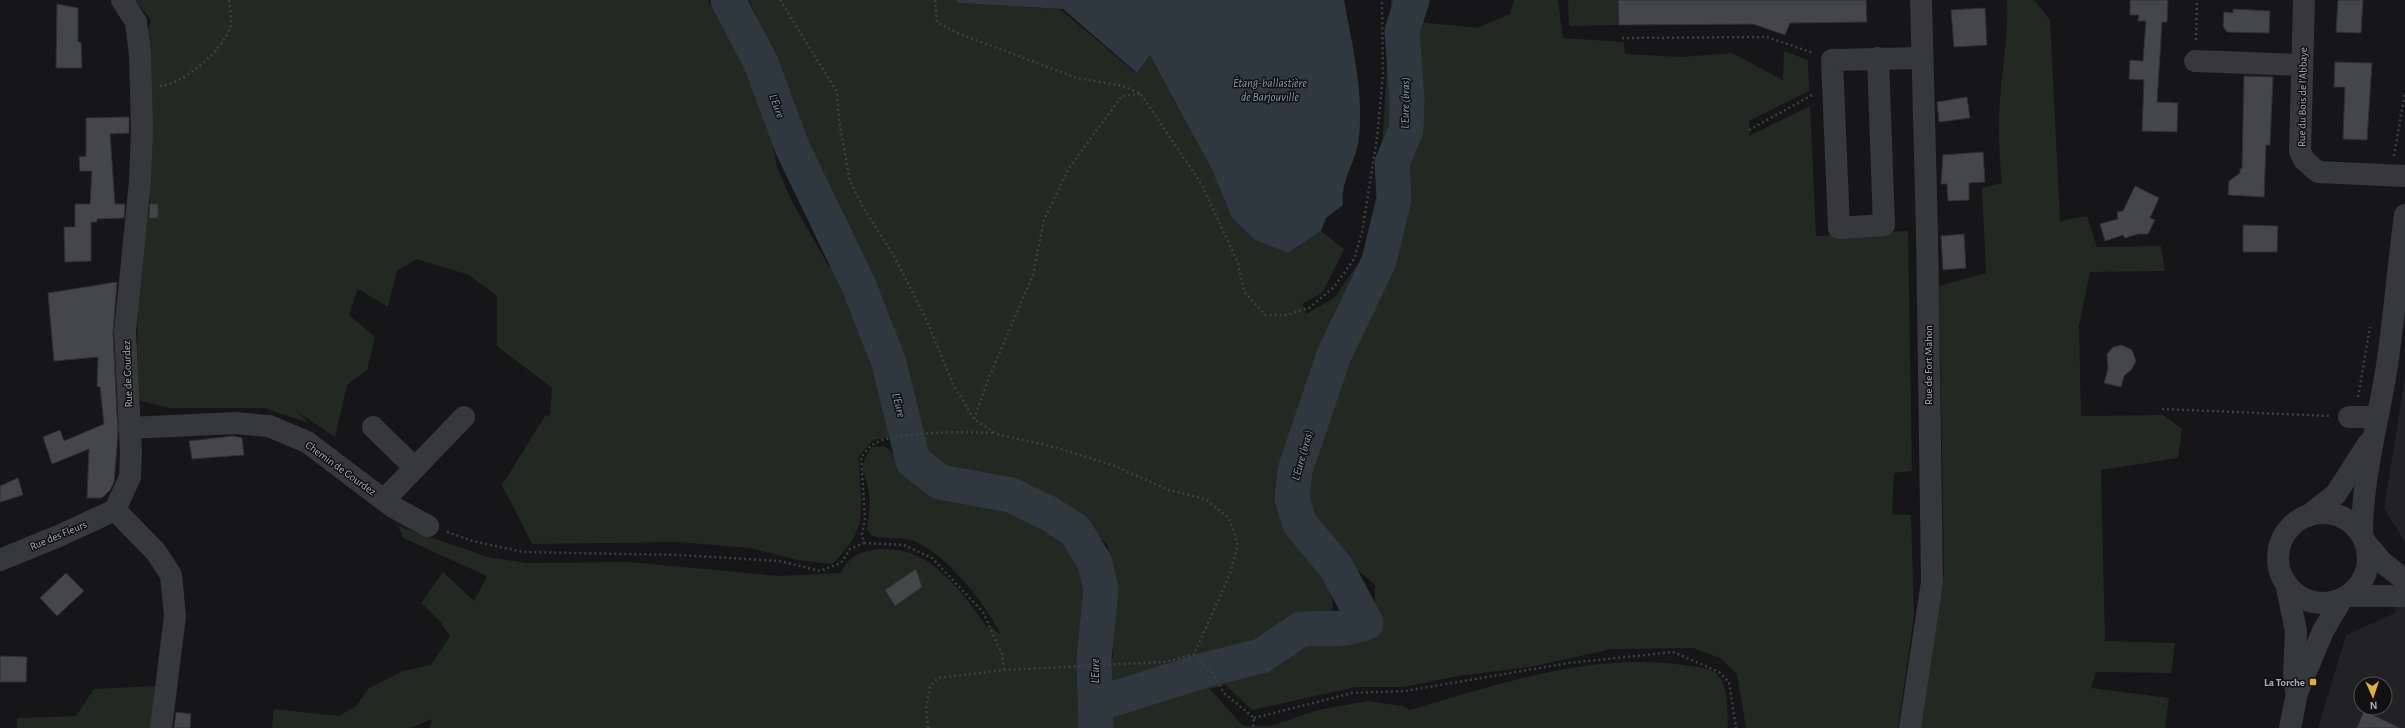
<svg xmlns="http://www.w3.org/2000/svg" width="2405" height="728" viewBox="0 0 2405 728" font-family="'Alegreya Sans',sans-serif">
<rect width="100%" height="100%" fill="#161517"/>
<g fill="#222224" fill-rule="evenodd">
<path d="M2405,377V542L2384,508Z"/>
<path d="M2405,570V728H2318L2346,635L2395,613ZM2361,684H2385V708H2361Z"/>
</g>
<g fill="#222923" fill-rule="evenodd">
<path d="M135,0H708L746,69L770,123L777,168L793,203L828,265L863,307L882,363L890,400L901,436L873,440L859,456C859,506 873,525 832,564L798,560L750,548L678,542L532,544L502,485L545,416L550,415L552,388L497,346V296L469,275L417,259L397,271L388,307L358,289L349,315L375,337L367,370L347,385L335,437L295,410L309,423L264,408H170L137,400L138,290L150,199L146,36L151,20Z"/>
<path d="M749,0H957L958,3L1060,9L1136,73L1150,55L1212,170L1232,218L1255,240L1288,253L1321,231L1344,249L1322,293L1302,304L1306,314L1334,298L1362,258L1376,202L1382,149L1391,0H1414L1420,22L1477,28L1510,14L1514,0H1558L1563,38L1624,42L1625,54L1682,57L1732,53L1783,80L1784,51L1808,60L1809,91L1749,121V136L1810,106L1816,236L1908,231L1912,471L1894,473L1892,514L1911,515L1914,617L1898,728H1746L1737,674L1720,658L1693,648L1612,649L1530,667L1458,676L1404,687H1356L1252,710L1225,685L1210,689L1243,726H1271L1318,710L1368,701L1402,706L1410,710C1499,684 1596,650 1690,666C1698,667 1713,668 1718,675C1729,687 1727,713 1728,728H1106L1105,685L1113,655L1114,596L1108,545L1066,509L1025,488L998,487L946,476L924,458L885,324L830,215L772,50ZM1272,482L1316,534L1375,585L1374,640L1322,628L1333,608L1329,573Z"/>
<path d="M1568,0H1618L1619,25L1569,26Z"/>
<path d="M2007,0H2034L2050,20L2060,221L2087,216L2097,247L2161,246L2165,271L2090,272L2079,325L2081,416L2163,415L2182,429L2178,458L2101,470L2105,641L2175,643L2171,673L2096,672L2091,688L2169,698L2165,728H1917L1944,574L1939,286L1986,273L1982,188L2002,183C1999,155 1998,128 2000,100C2002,67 2009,34 2007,0Z"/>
<path d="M885,446L917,478L951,501L985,502L1029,508L1058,529L1086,560L1091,595L1082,639L1083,657L1091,672L1090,728H430L432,719L411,728H272L274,709L339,716L356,706L369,688L403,671L431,665L450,636L439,620L421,603L443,572L474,601L487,576L403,538L398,526L488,557L526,563L629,562L779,576L841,573C847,559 858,552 873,550C927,542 959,588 987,627L991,626L1001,635C986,604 944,550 910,540C898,537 885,539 873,536L867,530C868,519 871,504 869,493C866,470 855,471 872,447Z"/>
<path d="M155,686L151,728H17V718L76,716L94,689Z"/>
</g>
<path fill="#30383f" d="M957,0H1344C1352,45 1364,91 1359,137C1357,161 1340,180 1343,205L1326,218L1321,231L1288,253L1255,240L1232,218L1212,170L1150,55L1137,73L1063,9L958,3Z"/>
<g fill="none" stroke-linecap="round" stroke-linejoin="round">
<g stroke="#30383f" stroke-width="35">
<path d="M728,0L761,63L793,149L859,286L889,363L913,461L940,482L1011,495L1048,513L1075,530L1095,563L1101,589L1094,659L1096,726"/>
<path d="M1097,704L1205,670L1261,656L1301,629L1346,628L1366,623L1336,567L1300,524L1292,498L1295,470L1334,355L1379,261L1394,199L1392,163L1406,130L1407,99L1402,31L1412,0"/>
</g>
</g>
<g fill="#45464a" stroke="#303033">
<path d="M1618,0H1866L1867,22L1790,23L1785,35L1753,24L1619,25Z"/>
<path d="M2130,0H2168L2167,22H2162L2157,102L2178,103L2177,132L2142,131L2144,80L2129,79L2130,60L2143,61L2146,21H2138L2139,15H2130Z"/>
<path d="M2338,0H2363L2361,33L2336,32Z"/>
<path d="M57,4L78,8V42H81L82,68H56Z"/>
<path d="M1985,8L1987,45L1954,47L1951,10Z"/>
<path d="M2233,9L2270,11L2269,33L2227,32L2223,26L2224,12L2233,13Z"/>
<path d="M2335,62L2372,63L2367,140L2343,139L2345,87H2334Z"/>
<path d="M2244,76L2273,77L2270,145H2266L2264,197L2228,195L2229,181L2240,173V168L2242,169Z"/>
<path d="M1967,97L1970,118L1939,122L1937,102Z"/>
<path d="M129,117V133L110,134L115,204H125L124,218L97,219V222H91V261L65,262L64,227H75V204H90L92,171H80L79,157L86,156V118Z"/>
<path d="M1983,152L1985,182L1969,183V200L1948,201L1947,184H1941L1943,155Z"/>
<path d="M2135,186L2159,198L2150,218L2155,220L2148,234H2138L2125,238L2123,235L2105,241L2100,224L2118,219L2117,212L2123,211Z"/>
<path d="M150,204H158V218H149Z"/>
<path d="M2243,225L2278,226L2277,252H2243Z"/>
<path d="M1964,234L1966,268L1943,270L1941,236Z"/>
<path d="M117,282L113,333L118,434L114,482L110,490L102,498H87L89,449L52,464L43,437L60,430L64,441L104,424L100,387L97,386L98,357L54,361L48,293Z"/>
<path d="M2122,345L2132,350L2136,361L2132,369L2124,376L2121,387L2104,383L2108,369L2107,354L2113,347Z"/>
<path d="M233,436L242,438L244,455L192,459L189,441Z"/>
<path d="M18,478L23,495L0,502V486Z"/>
<path d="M916,569L922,587L895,606L885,590Z"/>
<path d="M66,573L84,591L57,616L40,598Z"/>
<path d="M0,656L27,657L26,682H0Z"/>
<path d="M2364,711L2400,728H2357Z"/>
<path d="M176,712L191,714L190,728H174Z"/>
</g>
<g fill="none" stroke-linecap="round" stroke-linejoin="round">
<g stroke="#3d3f43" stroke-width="2.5" stroke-dasharray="2 3" stroke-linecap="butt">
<path d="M780,0L837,92L839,121L850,181L863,207L894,256L925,317L954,386L974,419L997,434L1054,447L1112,465L1169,490L1205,499L1229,518L1238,545L1230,574L1194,654"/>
<path d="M935,0L937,22L957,33L1077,78L1123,86L1141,94L1202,185L1238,263L1244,291L1265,315H1287L1309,308L1334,287L1354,259L1362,232L1377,138L1383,74L1382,0"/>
<path d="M1622,38L1767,37L1813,53"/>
<path d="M2196,40L2197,0"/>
<path d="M160,86C184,84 223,50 230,28C232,21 230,8 229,0"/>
<path d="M1749,130L1814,94"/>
<path d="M2394,156L2405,92"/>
<path d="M2358,397L2370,327"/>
<path d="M2162,409L2330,416"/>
<path d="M974,419L988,380L1033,275L1044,220L1069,168L1122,96L1141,94"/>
<path d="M447,532L473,541L523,552L679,555L780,561L820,571L841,563L850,549L864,543L862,534L865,519L861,457C864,454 867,449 871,446C890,430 970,432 996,433"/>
<path d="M864,543L904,545L932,558L983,612L1002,654L1004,670"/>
<path d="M1194,654L1213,674L1224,693L1254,718L1253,728"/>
<path d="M1254,718L1352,693L1405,691L1569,663L1673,652L1719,672L1729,682L1736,728"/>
<path d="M928,728L926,706L930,686L938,678L1004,670L1165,662L1194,654"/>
</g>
<g stroke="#37383c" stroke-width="22">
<path d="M122,0L136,22L140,55L142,129L140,181L125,332L131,453L130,477L115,510L156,552L171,575L175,616L161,728"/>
<path d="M2304,0L2300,151L2304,160L2318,172L2405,176"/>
<path d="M1878,58L1884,225L1839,228L1832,60L1922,58"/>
<path d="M2195,61L2302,65"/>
<path d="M2349,417H2377"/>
<path d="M373,427L415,468L464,417"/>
<path d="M129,428L235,423L269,426L307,442L393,507L428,526"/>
<path d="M384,500L415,468"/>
<circle cx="2323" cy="558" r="45"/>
<path d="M2308,516L2336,494L2368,444"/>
<path d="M2362,534C2362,480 2377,426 2386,372C2394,320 2398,267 2405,215"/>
<path d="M2365,542L2382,562L2405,580"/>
<path d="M0,560L61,535L115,510"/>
<path d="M2286,583L2296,631L2294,672L2296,691"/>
<path d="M2347,596H2405"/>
<path d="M1910,728L1932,582L1927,233L1921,0"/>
<path d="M2290,728L2297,693L2323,631L2342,599"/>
</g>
</g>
<rect fill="#deab46" stroke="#111112" stroke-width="1.5" x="2309" y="678" width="8" height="8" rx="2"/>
<g text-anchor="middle" stroke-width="3" stroke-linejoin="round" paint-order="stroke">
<g font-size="11" fill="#a9adb6" stroke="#111112">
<text transform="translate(2302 97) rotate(-89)" y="4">Rue du Bois de l'Abbaye</text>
<text transform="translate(1928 365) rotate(-90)" y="4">Rue de Fort Mahon</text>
<text transform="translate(127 374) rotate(-92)" y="4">Rue de Gourdez</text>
<text transform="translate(341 468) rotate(36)" y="4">Chemin de Gourdez</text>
<text transform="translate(58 535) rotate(-23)" y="4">Rue des Fleurs</text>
</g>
<g font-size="11" font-weight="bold" fill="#a9adb6" stroke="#111112" text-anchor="end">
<text x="2305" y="686">La Torche</text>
</g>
<g font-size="12" font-style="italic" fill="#839aad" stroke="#111112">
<text x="1270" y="87">Étang-ballastière<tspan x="1270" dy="14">de Barjouville</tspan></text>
<text transform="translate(1405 103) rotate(-89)" y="4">L'Eure (bras)</text>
<text transform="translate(777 106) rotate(70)" y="4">L'Eure</text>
<text transform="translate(899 405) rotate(76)" y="4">L'Eure</text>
<text transform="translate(1302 455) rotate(-74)" y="4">L'Eure (bras)</text>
<text transform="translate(1095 671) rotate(-90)" y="4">L'Eure</text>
</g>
</g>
<g transform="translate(2373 696) rotate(177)"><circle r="19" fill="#111112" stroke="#4e4f54"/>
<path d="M0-3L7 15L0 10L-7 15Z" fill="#deab46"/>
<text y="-6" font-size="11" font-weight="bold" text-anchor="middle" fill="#a9adb6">N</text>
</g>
</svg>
